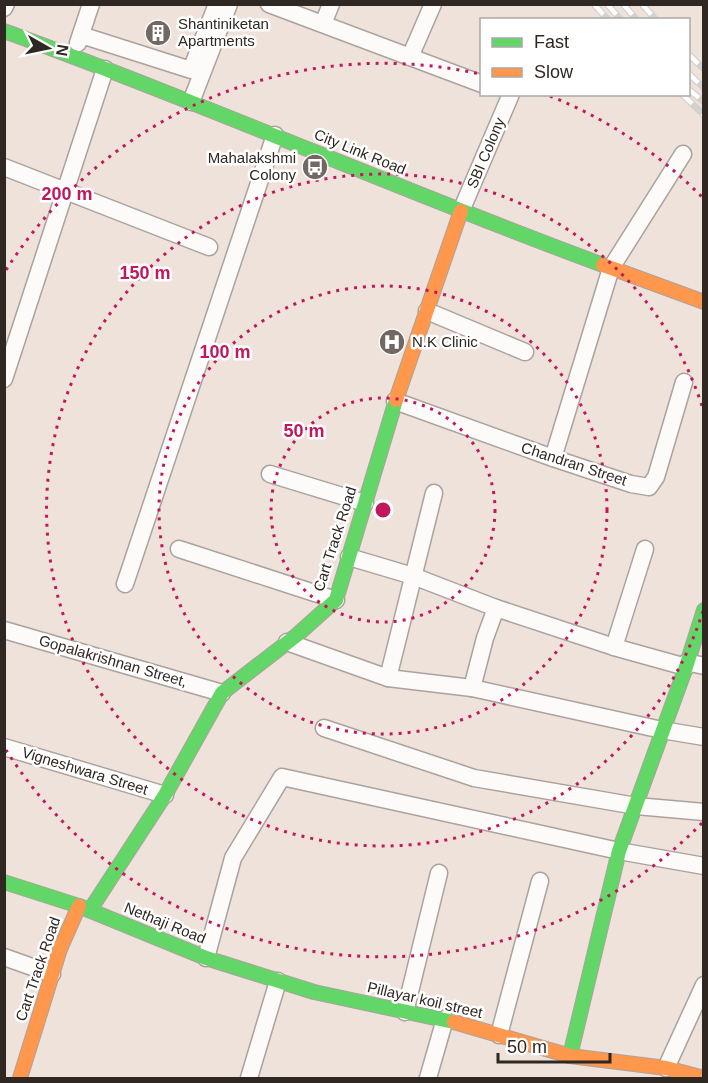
<svg xmlns="http://www.w3.org/2000/svg" width="708" height="1083" viewBox="0 0 708 1083" font-family="Arial,sans-serif">
<rect width="100%" height="100%" fill="#eee2db"/>
<g fill="none" stroke-linecap="round" stroke-linejoin="round">
<g stroke="#aba29d" stroke-width="19">
<g id="street">
<path d="M269,4L482,84"/>
<path d="M4,8L6,4"/>
<path d="M323,24L331,4"/>
<path d="M81,35L191,70L217,4"/>
<path d="M78,43L91,4"/>
<path d="M410,57L433,4"/>
<path d="M191,102L229,4"/>
<path d="M4,167L209,247"/>
<path d="M461,211L511,94"/>
<path d="M427,311L525,352"/>
<path d="M4,379L105,69"/>
<path d="M395,401L553,458L631,484L649,487L656,477L684,382"/>
<path d="M553,458L611,268L683,154"/>
<path d="M270,474L365,503"/>
<path d="M179,549L336,600"/>
<path d="M349,557L413,576L496,608L614,647L686,667"/>
<path d="M125,584L275,135"/>
<path d="M4,630L222,693"/>
<path d="M287,642L388,678L472,688L662,730L704,737"/>
<path d="M614,647L645,549"/>
<path d="M687,662L704,666"/>
<path d="M388,678L434,493"/>
<path d="M472,688L485,638L496,608"/>
<path d="M324,728L474,778L636,806L704,812"/>
<path d="M4,747L165,795"/>
<path d="M4,957L52,974"/>
<path d="M206,958L233,858L282,777L619,851L704,866"/>
<path d="M405,1012L439,873"/>
<path d="M499,1035L540,881"/>
<path d="M666,1068L704,985"/>
<path d="M249,1078L278,981"/>
<path d="M428,1078L445,1019"/>
</g>
</g>
<g stroke="#aba29d" stroke-width="16">
<g id="fast">
<path d="M4,31C206,104 402,191 603,265"/>
<path d="M4,882L79,906L206,958L314,992L454,1022"/>
<path d="M90,910L165,795L222,693L297,635L336,600L396,400"/>
<path d="M570,1056L619,851L686,667L704,610"/>
</g>
</g>
<g stroke="#aba29d" stroke-width="16">
<g id="slow">
<path d="M603,265L704,302"/>
<path d="M396,400L461,211"/>
<path d="M454,1022L570,1056L666,1068L704,1078"/>
<path d="M20,1078L60,949L79,906"/>
</g>
</g>
<use href="#street" stroke="#fcfbfa" stroke-width="16"/>
<use href="#fast" stroke="#63d668" stroke-width="14"/>
<use href="#slow" stroke="#ff974d" stroke-width="14"/>
<g stroke="#d4d0ce" stroke-width="7">
<g id="rail">
<path d="M594,4L608,20"/>
<path d="M607,4L621,20"/>
<path d="M623,4L637,20"/>
<path d="M642,4L656,20"/>
<path d="M688,54L704,69"/>
<path d="M688,73L704,88"/>
<path d="M688,89L704,102"/>
<path d="M682,94L704,115"/>
</g>
</g>
<use href="#rail" stroke="#fff" stroke-width="4.5" stroke-dasharray="14" stroke-linecap="butt"/>
</g>
<g fill="none" stroke="#c2185b" stroke-width="3" stroke-dasharray="3 6">
<circle cx="383" cy="510" r="112"/>
<circle cx="383" cy="510" r="224"/>
<path d="M703 611A336 336 0 1 1 703 409"/>
<path d="M702 823A447 447 0 0 1 6 750M6 270A447 447 0 0 1 480 74M550 96A447 447 0 0 1 702 197"/>
</g>
<defs>
<g id="building-disc" transform="scale(1.35)"><circle r="9.5" fill="#726863" stroke="#fff"/><path d="M-4-6H4V6H1V3H-1V6H-4ZM-2.5-4.3h1.7v1.8h-1.7ZM.8-4.3h1.7v1.8H.8ZM-2.5-1h1.7V.8h-1.7ZM.8-1h1.7V.8H.8Z" fill="#fff"/></g>
<g id="bus-disc" transform="scale(1.35)"><circle r="9.5" fill="#726863" stroke="#fff"/><path d="M-5-6H5V4H4V6H2V4H-2V6H-4V4H-5ZM-3.5-4V0h7V-4ZM-3.5 1.2v1.5H-2V1.2ZM2 1.2v1.5H3.5V1.2Z" fill="#fff"/></g>
<g id="hospital-disc" transform="scale(1.35)"><circle r="9.5" fill="#726863" stroke="#fff"/><path d="M-5-5h3v3.5h4V-5h3V5h-3V1.5h-4V5h-3Z" fill="#fff"/></g>
</defs>
<g fill-rule="evenodd">
<use href="#building-disc" x="158" y="33"/>
<use href="#bus-disc" x="315" y="167"/>
<use href="#hospital-disc" x="392" y="342"/>
</g>
<g text-anchor="middle" stroke-width="5" stroke-linejoin="round" paint-order="stroke">
<g font-size="15" fill="#2f2722" stroke="#fff" text-anchor="start">
<text x="178" y="29">Shantiniketan<tspan x="178" dy="17">Apartments</tspan></text>
<text x="296" y="163" text-anchor="end">Mahalakshmi<tspan x="296" dy="17">Colony</tspan></text>
<text x="412" y="347">N.K Clinic</text>
</g>
<g font-size="15" fill="#2f2722" stroke="#fff">
<text transform="translate(360 152) rotate(22)" y="5">City Link Road</text>
<text transform="translate(486 153) rotate(-67)" y="5">SBI Colony</text>
<text transform="translate(574 464) rotate(18)" y="5">Chandran Street</text>
<text transform="translate(335 539) rotate(-72)" y="5">Cart Track Road</text>
<text transform="translate(113 661) rotate(16)" y="5">Gopalakrishnan Street,</text>
<text transform="translate(85 771) rotate(17)" y="5">Vigneshwara Street</text>
<text transform="translate(165 923) rotate(22)" y="5">Nethaji Road</text>
<text transform="translate(38 969) rotate(-71)" y="5">Cart Track Road</text>
<text transform="translate(425 1000) rotate(13)" y="5">Pillayar koil street</text>
</g>
</g>
<circle cx="383" cy="510" r="9" fill="#c2185b" stroke="#fff" stroke-width="3"/>
<g font-size="18" text-anchor="middle" font-weight="bold" fill="#c2185b" stroke="#fff" stroke-width="5" stroke-linejoin="round" paint-order="stroke">
<text x="67" y="200">200 m</text>
<text x="145" y="279">150 m</text>
<text x="225" y="358">100 m</text>
<text x="304" y="437">50 m</text>
</g>
<rect width="708" height="1083" fill="none" stroke="#2f2722" stroke-width="12"/>
<rect x="480" y="18" width="210" height="78" fill="#ffffff" stroke="#aca9a7" stroke-width="1.5"/>
<rect x="492" y="38" width="30" height="9" fill="#63d668" stroke="#aca9a7" stroke-width="1.5"/>
<text x="534" y="48" font-size="18" fill="#2f2722">Fast</text>
<rect x="492" y="68" width="30" height="9" fill="#ff974d" stroke="#aca9a7" stroke-width="1.5"/>
<text x="534" y="78" font-size="18" fill="#2f2722">Slow</text>
<g transform="translate(48 48) rotate(99)" stroke="#ffffff" stroke-width="4.5" paint-order="stroke">
<path d="M0-4.5L10 22L0 15L-10 22Z" fill="#2f2722"/>
<text y="-9" font-size="16" font-weight="bold" text-anchor="middle" fill="#2f2722">N</text>
</g>
<path d="M498 1053v9h112v-9" fill="none" stroke="#2f2722" stroke-width="3"/>
<text x="507" y="1053" font-size="18" fill="#2f2722" stroke="#ffffff" stroke-width="4.5" paint-order="stroke">50 m</text>
</svg>
